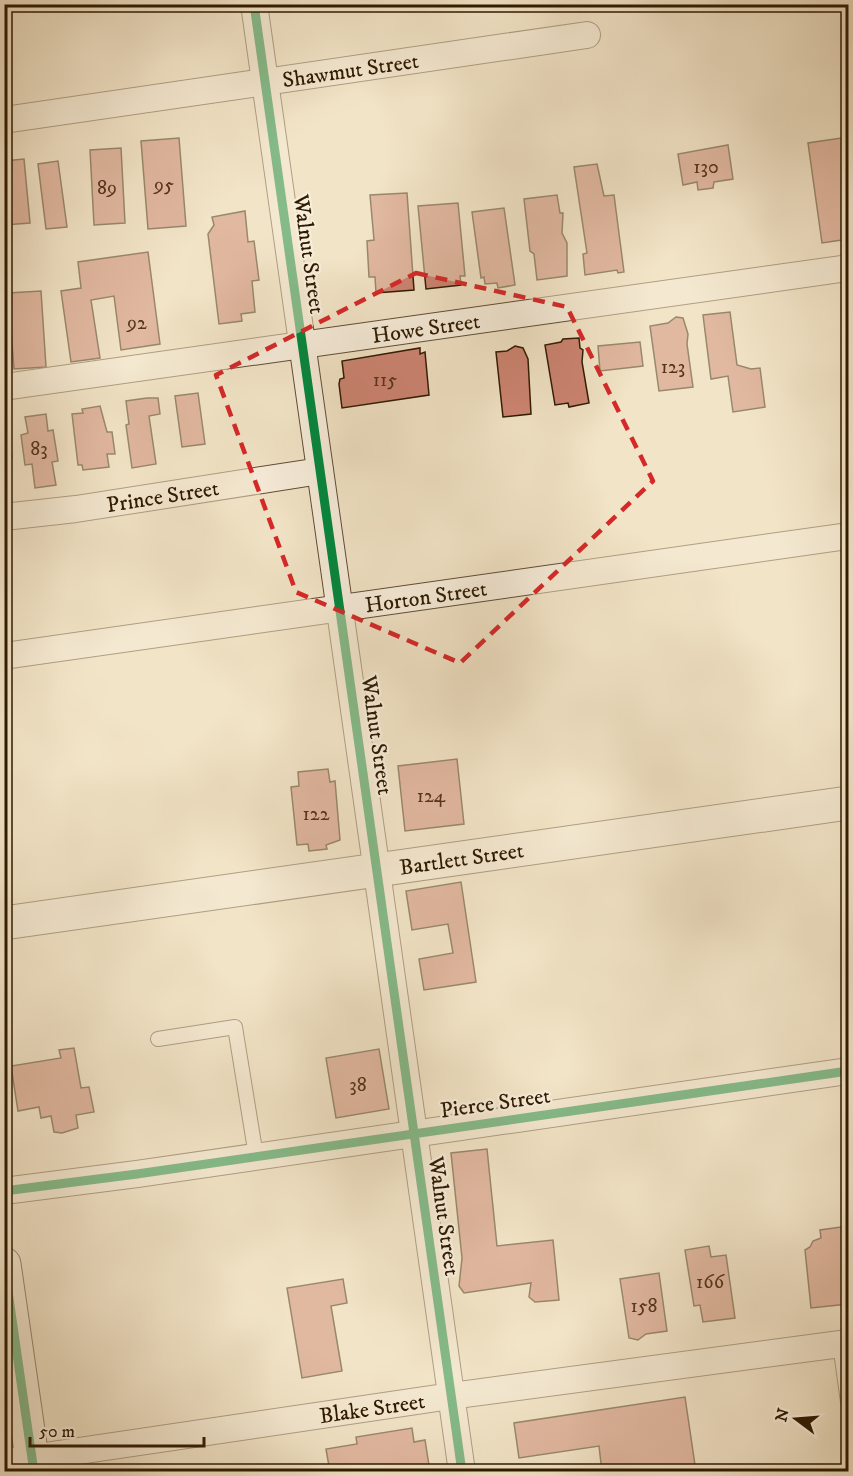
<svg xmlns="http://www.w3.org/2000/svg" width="853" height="1476" viewBox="0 0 853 1476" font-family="'IM FELL DW Pica',serif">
<rect width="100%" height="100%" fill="#f2e4c7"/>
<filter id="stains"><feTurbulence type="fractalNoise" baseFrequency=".00333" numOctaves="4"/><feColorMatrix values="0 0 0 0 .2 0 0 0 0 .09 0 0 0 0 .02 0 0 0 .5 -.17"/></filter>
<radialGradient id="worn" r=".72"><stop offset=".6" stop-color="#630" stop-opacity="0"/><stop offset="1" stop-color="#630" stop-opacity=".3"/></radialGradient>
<g fill="#cd8472" stroke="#2e1a00" stroke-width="1.5">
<path d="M848,137V239L822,243L808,143Z"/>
<path d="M179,138L186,226L148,229L141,141Z"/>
<path d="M728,145L733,179L714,182L713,188L698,190L697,182L683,185L678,154Z"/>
<path d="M121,148L125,223L94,225L90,150Z"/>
<path d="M24,159L30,223L4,225V161Z"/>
<path d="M58,161L67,227L46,229L38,164Z"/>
<path d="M597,164L604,196L614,195L624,272L618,273L617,270L585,275L583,254L587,253L574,167Z"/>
<path d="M407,193L414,290L376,293L375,277H369L367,241L374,240L370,195Z"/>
<path d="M557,195L560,213H563L562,233L567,243V276L537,280L534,254L530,251L524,199Z"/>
<path d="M458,203L465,276H460L461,285L426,289L418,206Z"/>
<path d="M504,208L515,285L498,288L497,283L485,284L484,277L481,278L472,212Z"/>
<path d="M245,211L248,242L254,241L259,280L252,281L255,312L241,314L242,321L219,324L208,234L214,225L212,217Z"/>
<path d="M148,252L160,344L121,350L114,296L91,300L100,358L71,362L61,291L81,288L78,262Z"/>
<path d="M41,291L46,367L14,369L8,293Z"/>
<path d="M730,312L737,365L751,369L760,368L765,407L733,412L728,376L711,379L703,315Z"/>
<path d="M676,317L683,318L688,334L687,344L693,387L659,391L650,326L668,323Z"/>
<path d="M579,338L580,348L583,350L582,362L589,403L569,407L568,403L555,405L545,345L561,342L563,339Z"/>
<path d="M640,342L643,366L600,371L598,346Z"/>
<path d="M515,346L523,348L528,359L531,414L503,417L496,352L507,351Z"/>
<path d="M420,348V354L425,352L429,395L342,408L339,384L340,379L344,378L342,361Z"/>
<path d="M198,393L205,444L182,447L175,396Z"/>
<path d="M147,398H158L160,414L149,416L156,464L132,468L126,425L129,424L126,401Z"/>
<path d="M100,406L107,432H112L115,454H107L109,467L83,470L82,465H78L72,414L83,413L82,409Z"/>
<path d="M4,411H7L12,458L4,459Z"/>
<path d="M46,414L48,431L53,430L58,461L52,462L56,485L35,488L32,464L25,465L21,435L28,433L25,417Z"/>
<path d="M457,759L464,824L405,831L398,766Z"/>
<path d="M328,769L330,782L335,781L340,840L326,845L327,849L309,851L308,844L297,845L291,787L299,786L298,772Z"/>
<path d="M461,882L476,982L424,990L419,959L453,953L448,924L412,930L406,891Z"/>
<path d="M74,1048L81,1088L89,1087L94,1112L76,1115L78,1128L62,1133L54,1132L51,1116L41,1118L39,1107L18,1111L11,1066L61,1058L59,1050Z"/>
<path d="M379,1049L389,1109L336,1118L326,1058Z"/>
<path d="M487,1149L497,1246L553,1240L559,1300L535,1302L529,1297L531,1283L464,1293L459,1286L462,1258L451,1153Z"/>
<path d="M848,1226V1304L811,1308L805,1250L810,1247L813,1241L821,1238L820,1230Z"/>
<path d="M709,1246L711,1257L726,1255L735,1318L703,1322L700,1305L694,1306L685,1250Z"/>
<path d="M659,1273L667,1331L646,1334L638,1340L629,1338L620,1279Z"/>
<path d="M343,1279L347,1303L331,1306L342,1371L302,1378L287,1288Z"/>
<path d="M685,1397L696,1472H602L599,1446L519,1458L514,1423Z"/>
<path d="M412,1428L414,1442L425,1440L430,1472H330L326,1449L357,1444L356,1437Z"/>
</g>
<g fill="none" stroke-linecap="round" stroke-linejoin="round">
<g stroke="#5f4c32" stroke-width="16">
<g id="service">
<path d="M158,1039L235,1027L256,1156"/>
<path d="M840,1344L848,1402"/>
</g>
</g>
<g stroke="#5f4c32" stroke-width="28">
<g id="minor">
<path d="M254,4L462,1472"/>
<path id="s1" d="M4,120L587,35"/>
<path id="s2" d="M4,387L848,268"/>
<path id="s3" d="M4,517L76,509L320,471"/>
<path id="s4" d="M4,656L848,536"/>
<path d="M4,1191L137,1174L848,1071"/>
<path id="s5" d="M4,1462L451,1396L848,1343"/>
</g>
</g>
<g stroke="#5f4c32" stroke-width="35">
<g id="tertiary">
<path id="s6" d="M4,923L848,803"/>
</g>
</g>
<g stroke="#2e1a00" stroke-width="35">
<path id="secondary" d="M4,1264L34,1472"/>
</g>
<use href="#service" stroke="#f7eddb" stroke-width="14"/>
<use href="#minor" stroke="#f7eddb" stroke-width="26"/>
<use href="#tertiary" stroke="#f7eddb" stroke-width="33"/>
<use href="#secondary" stroke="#f7eddb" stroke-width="33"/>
<g stroke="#f7eddb" stroke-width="13">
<g id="cycleway">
<path d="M254,4L462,1472"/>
<path d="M4,1191L137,1174L848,1071"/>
<path d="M4,1264L34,1472"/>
</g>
</g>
<use href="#cycleway" stroke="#00873e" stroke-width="9"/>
</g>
<path d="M0 0H853V1476H0ZM416,273L567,307L653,481L460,663L296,592L216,375Z" fill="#f2e4c7" fill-opacity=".55" fill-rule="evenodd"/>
<path fill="none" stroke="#d62828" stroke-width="4.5" stroke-dasharray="12 8" stroke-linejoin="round" d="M416,273L567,307L653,481L460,663L296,592L216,375Z"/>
<g text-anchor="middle" stroke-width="4.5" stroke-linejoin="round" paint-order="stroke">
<g font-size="20" fill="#56341c">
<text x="706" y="173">130</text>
<text x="164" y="191">95</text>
<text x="107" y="194">89</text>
<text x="137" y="329">92</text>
<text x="673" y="373">123</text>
<text x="385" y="386">115</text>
<text x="39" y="455">83</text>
<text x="431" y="802">124</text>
<text x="316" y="820">122</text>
<text x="358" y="1091">38</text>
<text x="710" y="1288">166</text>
<text x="644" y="1312">158</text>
</g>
<g font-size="22" fill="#2e1a00" stroke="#f7eddb">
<text dy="8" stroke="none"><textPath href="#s1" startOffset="350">Shawmut Street</textPath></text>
<text transform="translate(310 254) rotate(82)" y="8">Walnut Street</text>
<text dy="8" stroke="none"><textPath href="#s2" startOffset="426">Howe Street</textPath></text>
<text dy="8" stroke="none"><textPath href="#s3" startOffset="160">Prince Street</textPath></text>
<text dy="8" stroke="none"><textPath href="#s4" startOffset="426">Horton Street</textPath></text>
<text transform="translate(378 735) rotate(82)" y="8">Walnut Street</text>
<text dy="8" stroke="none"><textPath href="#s6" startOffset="462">Bartlett Street</textPath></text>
<text transform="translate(495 1102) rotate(-8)" y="8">Pierce Street</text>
<text transform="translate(445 1216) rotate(82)" y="8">Walnut Street</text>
<text dy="8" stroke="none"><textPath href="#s5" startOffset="372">Blake Street</textPath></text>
</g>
</g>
<rect width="853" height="1476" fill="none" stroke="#f2e4c7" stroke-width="24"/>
<rect x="6" y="6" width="841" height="1464" fill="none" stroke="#2e1a00" stroke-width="3"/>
<rect x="12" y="12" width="829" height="1452" fill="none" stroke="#2e1a00" stroke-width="1.5"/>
<g transform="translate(796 1419) rotate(286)" stroke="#f7eddb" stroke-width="4.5" paint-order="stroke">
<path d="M0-4.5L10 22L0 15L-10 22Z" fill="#2e1a00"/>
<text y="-9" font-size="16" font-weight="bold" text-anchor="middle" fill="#2e1a00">N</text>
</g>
<path d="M30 1437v9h174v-9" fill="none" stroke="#2e1a00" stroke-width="3"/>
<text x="39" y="1437" font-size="18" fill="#2e1a00" stroke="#f7eddb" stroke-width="4.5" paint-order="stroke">50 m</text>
<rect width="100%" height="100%" filter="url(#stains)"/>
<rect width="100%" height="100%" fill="url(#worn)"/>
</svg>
